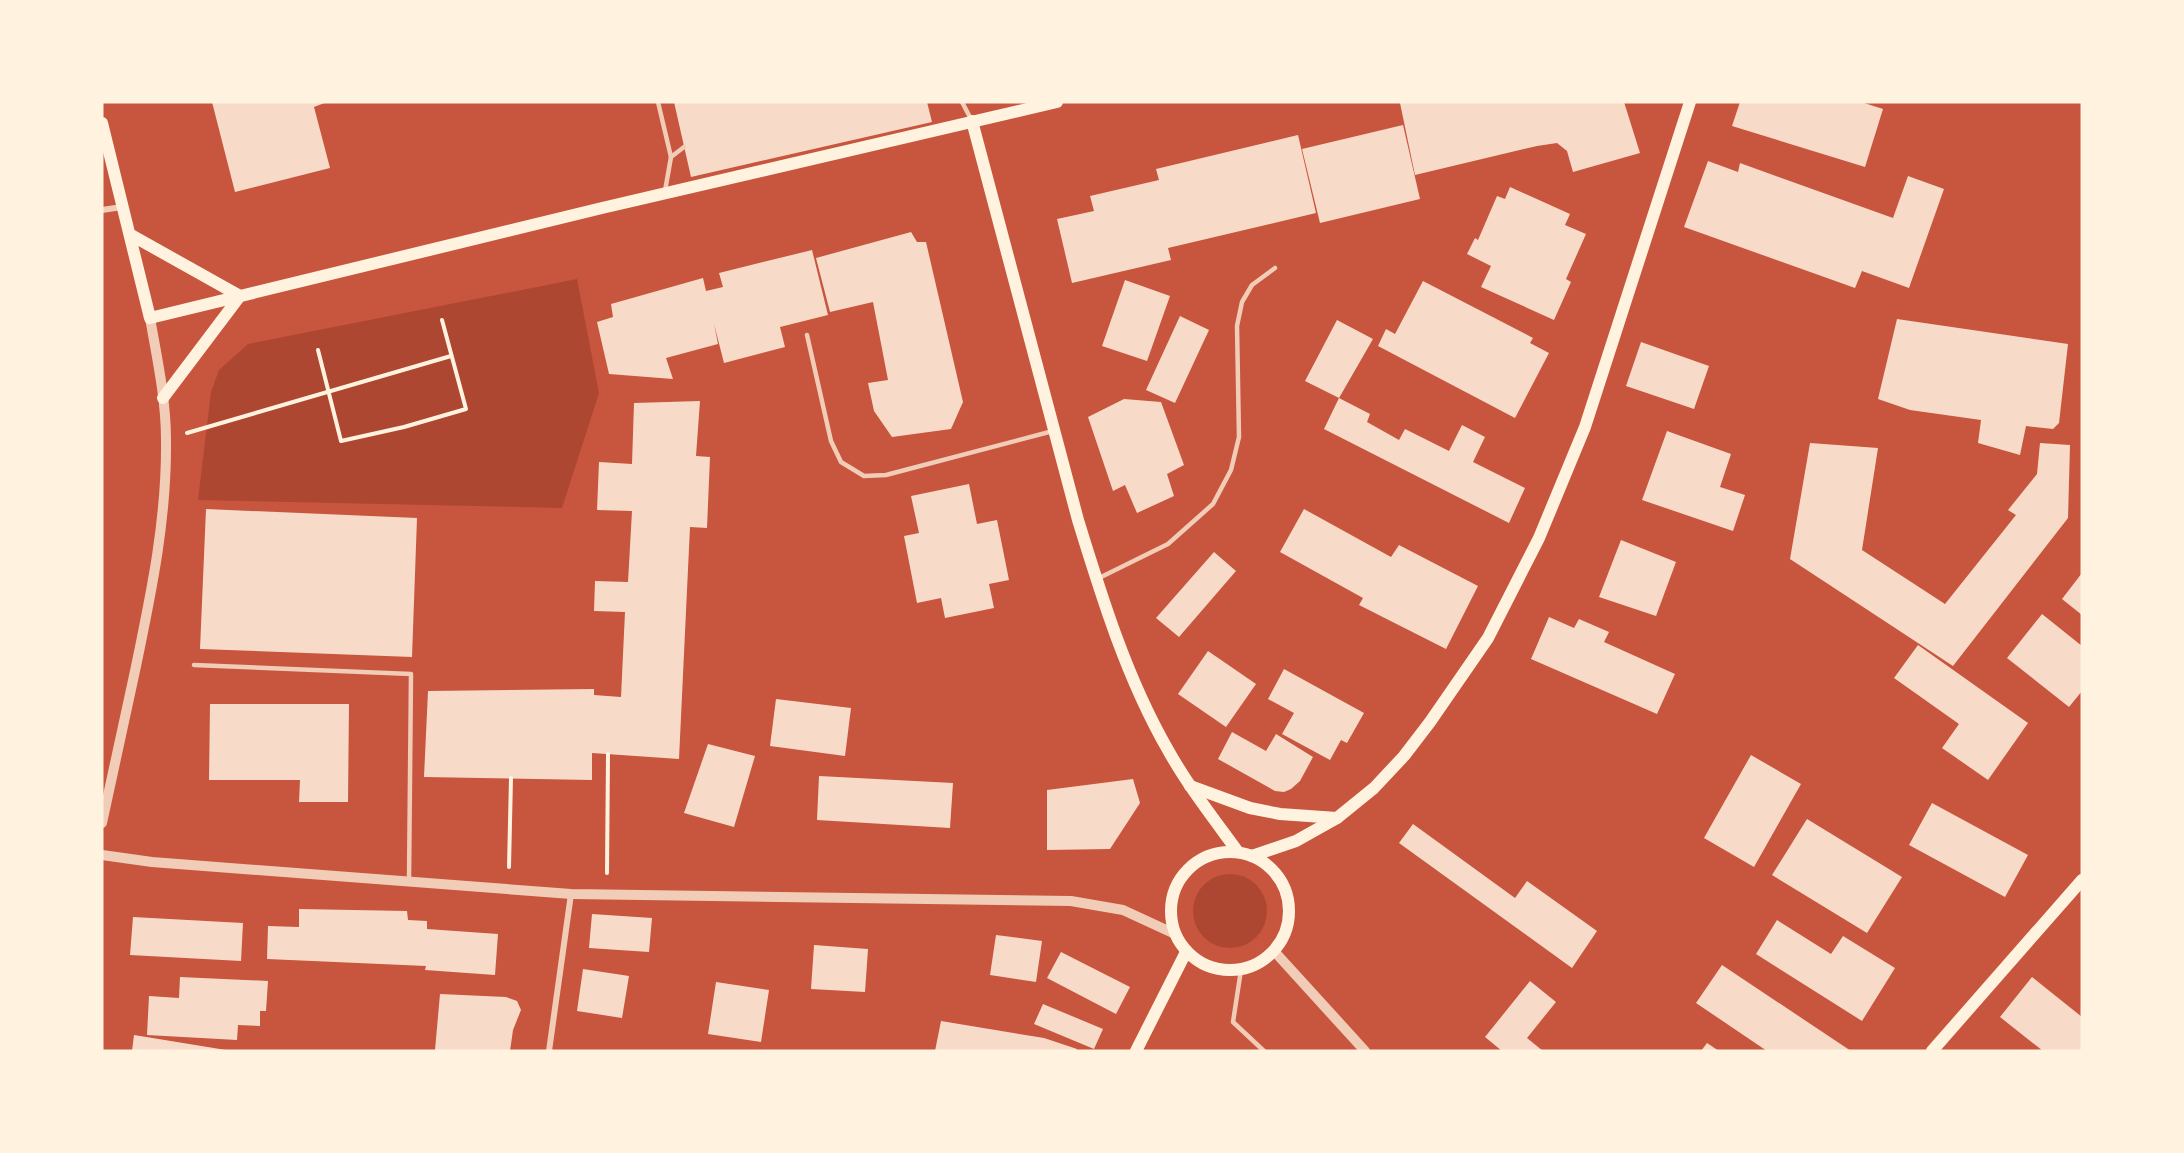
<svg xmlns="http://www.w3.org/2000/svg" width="2184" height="1153" viewBox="0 0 2184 1153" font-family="'Open Sans',sans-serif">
<rect width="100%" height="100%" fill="#c8553d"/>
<g fill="#ae4732">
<path d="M577,279L599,393L562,508L198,500L211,392L219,370L248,344Z"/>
<circle cx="1230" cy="911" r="37"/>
</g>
<g fill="#f7dbc8">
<path d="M212,102H327L314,107L330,168L235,192Z"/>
<path d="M674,102H927L932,122L691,177Z"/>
<path d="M1402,102H1624L1640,153L1573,172L1567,151L1557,143L1537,146L1415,175L1400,103Z"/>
<path d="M1740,102H1861L1883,109L1865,167L1732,126Z"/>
<path d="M1403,125L1420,199L1320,223L1302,149Z"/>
<path d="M1298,135L1316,213L1168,248L1171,260L1072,283L1057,219L1094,211L1090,196L1159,180L1156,169Z"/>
<path d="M1708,161L1738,172L1740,163L1893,218L1908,176L1944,189L1909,288L1862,271L1855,288L1684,227Z"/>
<path d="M1510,187L1570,214L1565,225L1586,234L1566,279L1571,282L1554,320L1481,287L1491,266L1467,254L1475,238L1478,240L1497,196L1505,199Z"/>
<path d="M911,232L917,242H926L963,402L951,429L892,437L874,411L868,383L888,380L873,302L830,312L816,258Z"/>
<path d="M812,250L828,315L780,327L785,347L724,363L714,324L718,344L666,358L673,379L609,374L597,322L613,317L611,304L703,278L706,291L723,287L719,273Z"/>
<path d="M1125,280L1170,296L1147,361L1102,346Z"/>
<path d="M1423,281L1533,338L1530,343L1549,353L1515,418L1378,346L1386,329L1395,334Z"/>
<path d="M1180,316L1209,330L1175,403L1146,390Z"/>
<path d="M1897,319L2068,344L2059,423L2053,429L2026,426L2020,455L1978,443L1981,420L1910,410L1878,399Z"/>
<path d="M1337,320L1373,339L1339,398L1370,414L1367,422L1399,440L1405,429L1449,451L1462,425L1485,437L1473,462L1525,488L1509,523L1324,429L1339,398L1305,381Z"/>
<path d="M1641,342L1709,366L1694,409L1626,386Z"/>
<path d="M1124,399L1161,402L1184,465L1167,474L1174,496L1137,513L1125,485L1113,491L1088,417Z"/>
<path d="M700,401L696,456L710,457L707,528L690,527L679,759L592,753V780L424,777L428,691L594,689V695L621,697L625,612L594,611L595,581L628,582L632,511L597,510L599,462L632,464L634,403Z"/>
<path d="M1667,431L1731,454L1720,487L1745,495L1733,531L1642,500Z"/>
<path d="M1810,443L1878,448L1862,550L1945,604L2016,515L2008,510L2037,474L2040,443L2070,445L2068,518L1953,666L1790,559Z"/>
<path d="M969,484L977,524L997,520L1009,580L989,584L994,608L945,618L941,598L917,603L904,536L919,533L911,496Z"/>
<path d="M206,509L417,518L412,657L200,649Z"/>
<path d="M1304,509L1391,557L1399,545L1478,586L1446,649L1359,605L1363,598L1280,552Z"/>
<path d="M1621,540L1676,562L1656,616L1599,597Z"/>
<path d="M1214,552L1236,571L1179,637L1156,618Z"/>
<path d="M2082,573V615L2062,599Z"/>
<path d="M2042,614L2082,646V691L2069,707L2007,658Z"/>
<path d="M1549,617L1574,628L1579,619L1609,632L1604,642L1675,674L1657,714L1531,659Z"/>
<path d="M1918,645L2028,723L1988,780L1942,748L1959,724L1894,678Z"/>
<path d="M1208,651L1256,684L1226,727L1178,694Z"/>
<path d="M1284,669L1364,713L1347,743L1341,740L1330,760L1282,734L1294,713L1268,699Z"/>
<path d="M776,699L851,708L845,756L770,746Z"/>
<path d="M210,704H349L348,802H299L300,780H209Z"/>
<path d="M1232,732L1266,751L1276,734L1313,757L1300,781L1291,789L1284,792L1275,791L1218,759Z"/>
<path d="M708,744L755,756L734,827L684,813Z"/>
<path d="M1751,755L1801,784L1754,867L1704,838Z"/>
<path d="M819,776L953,783L950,828L817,820Z"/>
<path d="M1133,779L1140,803L1110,849L1047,850V790Z"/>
<path d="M1932,803L2028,855L2005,897L1909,845Z"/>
<path d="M1807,819L1902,877L1867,933L1772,875Z"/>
<path d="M1413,824L1515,898L1527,881L1597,931L1572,968L1399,843Z"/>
<path d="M299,909L407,911L408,920L427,921V929L498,934L495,975L425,970L426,966L267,959L268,926L299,927Z"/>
<path d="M592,914L652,918L649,952L589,948Z"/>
<path d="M133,917L243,923L241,961L130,955Z"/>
<path d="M1777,920L1831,954L1843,936L1895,968L1862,1021L1756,954Z"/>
<path d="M996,935L1042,941L1036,982L990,975Z"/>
<path d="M814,945L868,949L865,992L811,989Z"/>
<path d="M1061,952L1130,987L1116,1014L1047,978Z"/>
<path d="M1722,965L1851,1051H1767L1696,1003Z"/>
<path d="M583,969L629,976L622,1018L577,1011Z"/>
<path d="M180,977L268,981L266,1011H260V1026L238,1025L237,1040L147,1035L149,996L179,998Z"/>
<path d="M2032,977L2082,1017V1051H2043L2000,1017Z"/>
<path d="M1530,981L1556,1002L1527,1038L1543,1051H1502L1485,1037Z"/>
<path d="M716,982L769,990L761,1042L708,1034Z"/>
<path d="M440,994L506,997L517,1001L521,1010L513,1030L510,1051L435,1050Z"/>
<path d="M1043,1004L1103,1029L1094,1049L1034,1024Z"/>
<path d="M941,1021L1044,1038L1077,1049L1076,1051H935Z"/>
<path d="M134,1035L226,1050V1051H132Z"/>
<path d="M1707,1043L1719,1051H1701Z"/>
</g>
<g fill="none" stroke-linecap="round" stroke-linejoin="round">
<g stroke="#fff3e0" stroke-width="4">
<path d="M318,350L341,441L404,427L466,409L442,320"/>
<path d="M187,433L451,356"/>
<path d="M509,867L511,778"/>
<path d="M607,873L608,754"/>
</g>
<g stroke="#f1ccb7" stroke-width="4.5">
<path d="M658,102L671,157"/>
<path d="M962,102L972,121"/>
<path d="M665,191L671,157L684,147"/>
<path d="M807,335L831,441L841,462L864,476L886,475L1053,431"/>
<path d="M1097,579L1168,544L1213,504L1231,470L1239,437L1237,326L1242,302L1252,285L1275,268"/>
<path d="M194,665L411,674L409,881"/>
<path d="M1241,970L1233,1022L1264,1051"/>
</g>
<g stroke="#f1ccb7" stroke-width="6">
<path d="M102,210L122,207"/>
<path d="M549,1051L571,894"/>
</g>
<g stroke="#f1ccb7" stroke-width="10">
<path d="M102,823C113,772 124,722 135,671C151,594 167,519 166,440C166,399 157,358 150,318"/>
<path d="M102,855L152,862L571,894L1071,901L1123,910L1175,934"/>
<path d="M1274,951L1365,1051"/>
</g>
<g stroke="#fff3e0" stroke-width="12">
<path d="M972,121L1078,520C1102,598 1127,679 1168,750C1188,786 1214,819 1238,852"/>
<path d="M102,123L150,318L602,208L1057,102"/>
<path d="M131,235L240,296"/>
<path d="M163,398L240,296"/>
<path d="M1190,786L1250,808L1280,814L1337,818"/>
<circle cx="1230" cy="911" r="59"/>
<path d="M1252,856L1296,841L1337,818L1374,788L1404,756L1430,722L1488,638L1539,538L1585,427L1690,102"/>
<path d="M1136,1051L1186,952"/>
<path d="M1932,1051L2082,880"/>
</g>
</g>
<rect width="2184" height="1153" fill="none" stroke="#fff3e0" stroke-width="207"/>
</svg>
